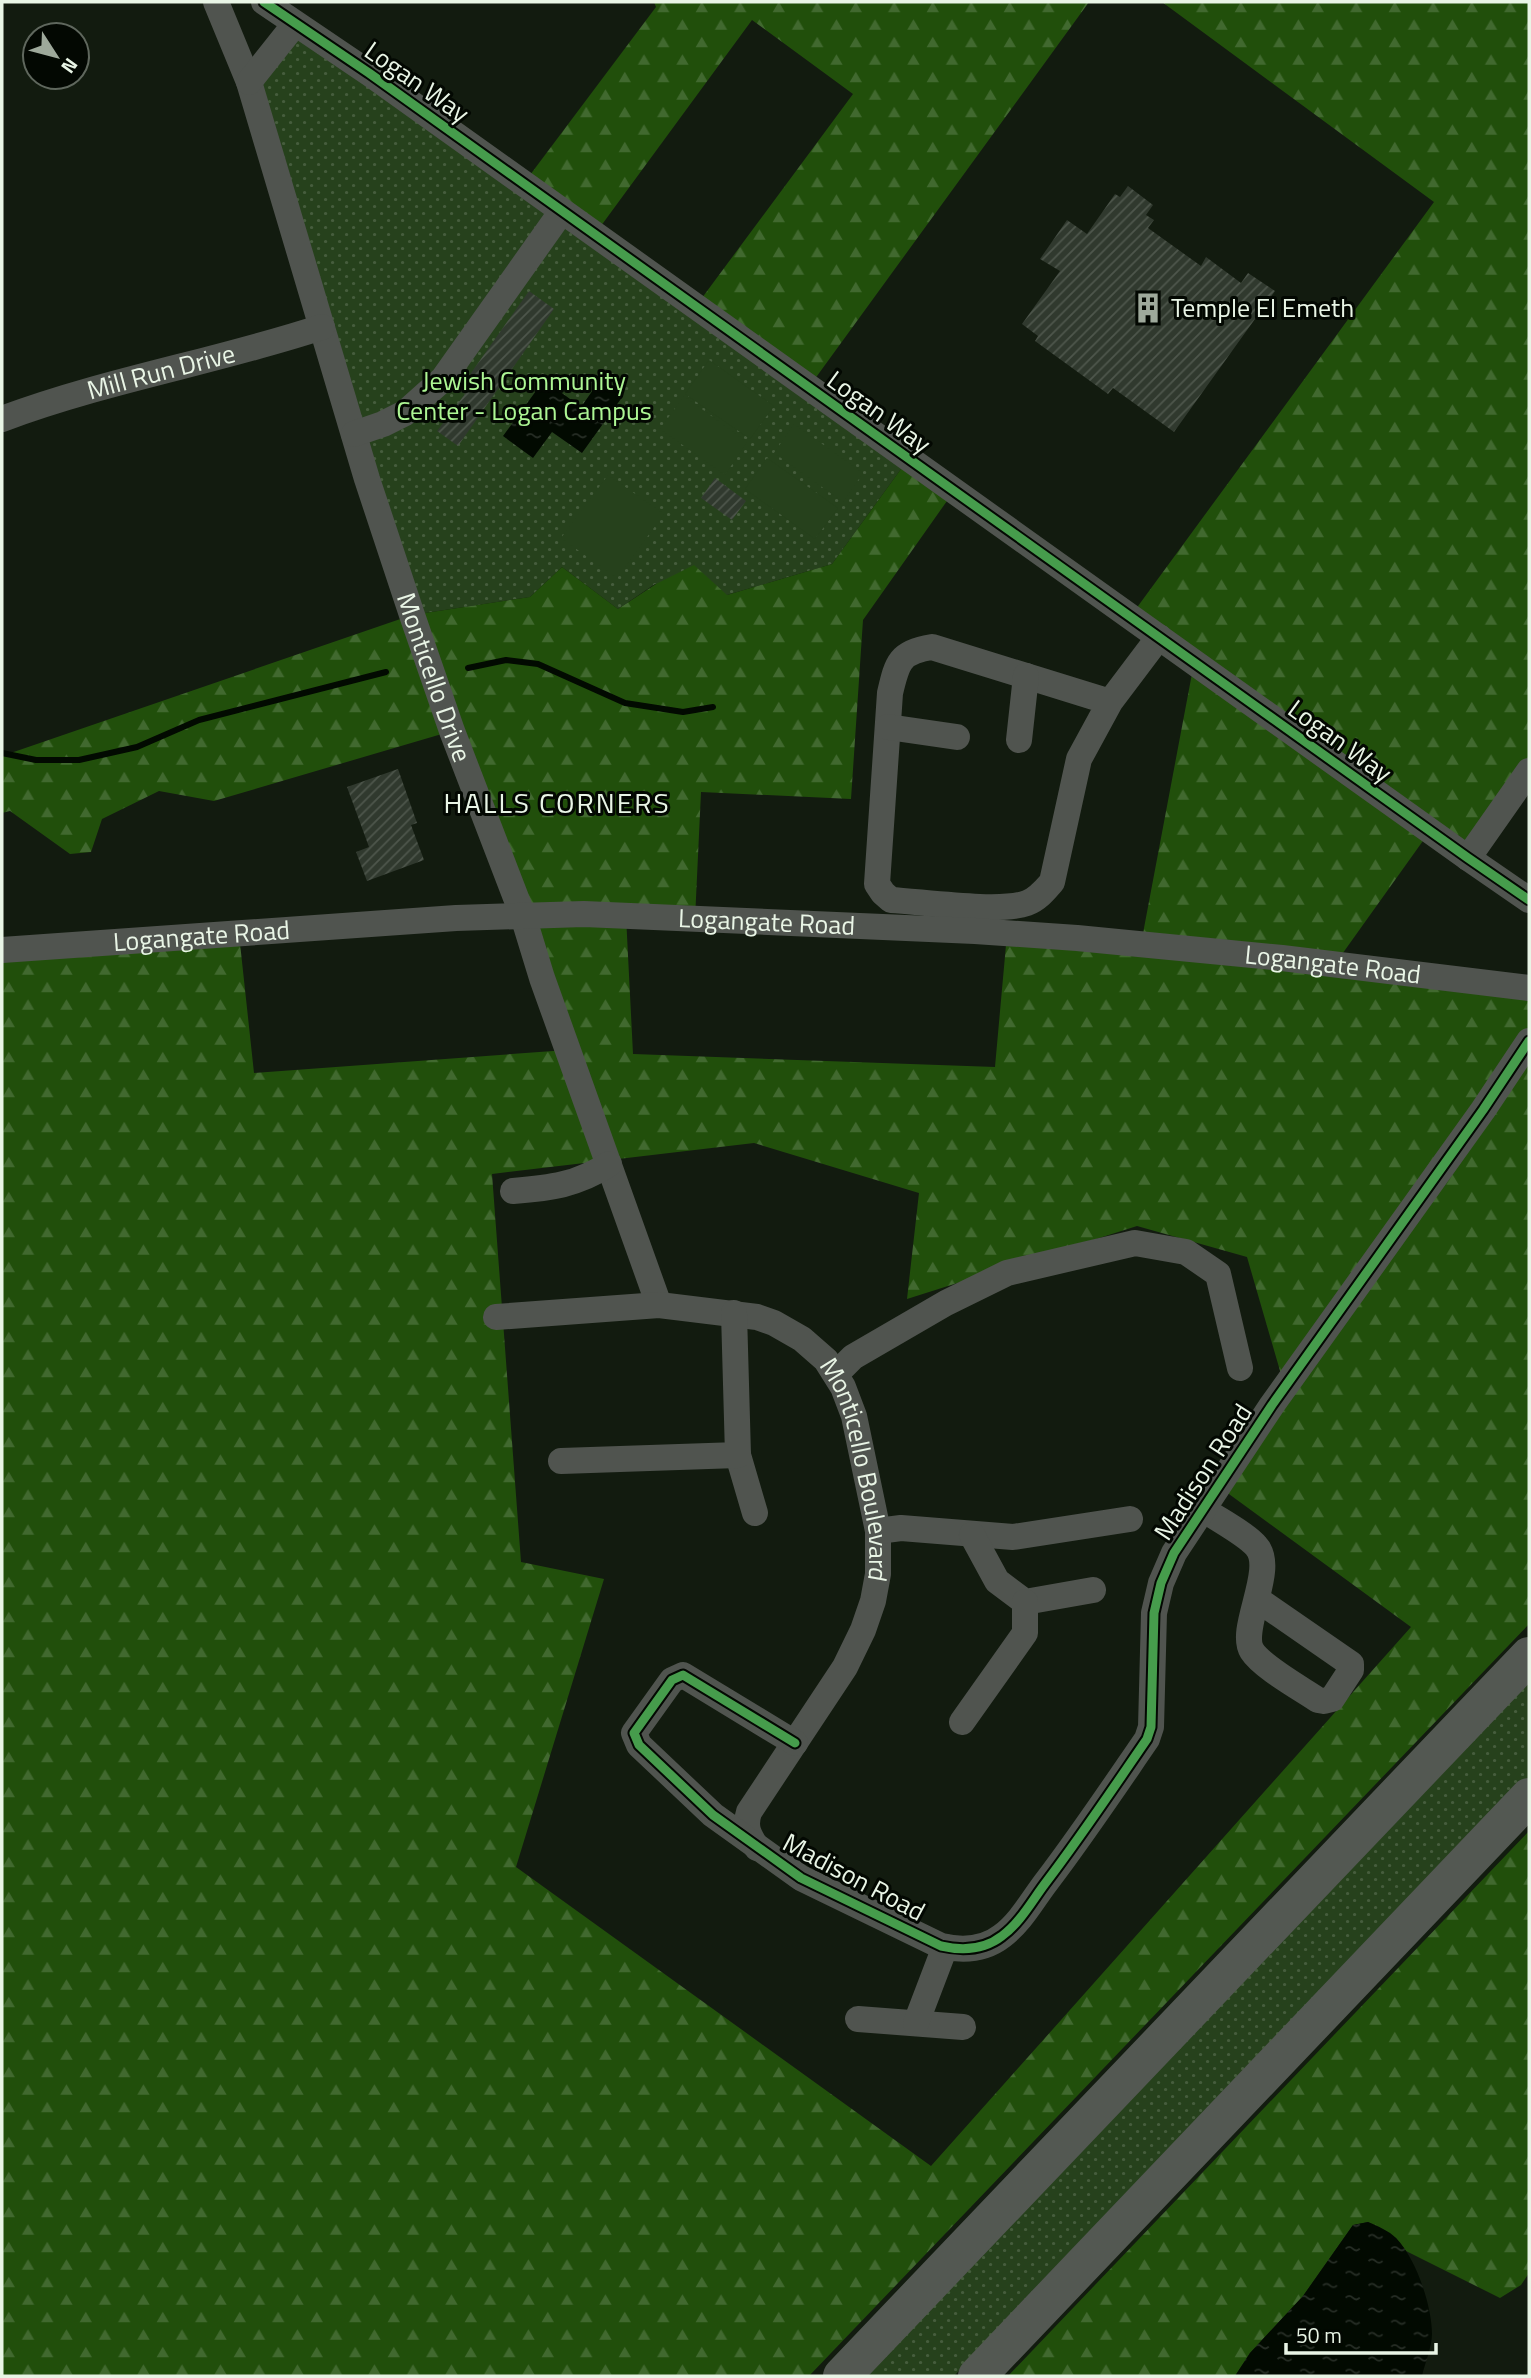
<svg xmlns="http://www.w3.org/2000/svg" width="1531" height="2378" viewBox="0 0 1531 2378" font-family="'Titillium Web',sans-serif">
<defs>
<pattern id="grass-dots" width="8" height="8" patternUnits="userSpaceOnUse" patternTransform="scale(1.75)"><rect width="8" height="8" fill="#26411c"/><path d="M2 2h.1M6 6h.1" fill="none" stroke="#465d3d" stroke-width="1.8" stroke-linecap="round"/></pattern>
<pattern id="forest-firs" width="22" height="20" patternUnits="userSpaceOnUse" patternTransform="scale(1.75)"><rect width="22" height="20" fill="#214f0b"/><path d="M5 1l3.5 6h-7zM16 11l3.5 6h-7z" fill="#41692f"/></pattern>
<pattern id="water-ripples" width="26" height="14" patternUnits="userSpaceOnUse" patternTransform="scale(1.75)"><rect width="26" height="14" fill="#020a01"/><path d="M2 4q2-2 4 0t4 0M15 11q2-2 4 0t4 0" fill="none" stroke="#272e26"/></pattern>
<pattern id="building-hatch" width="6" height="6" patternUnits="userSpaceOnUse" patternTransform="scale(1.75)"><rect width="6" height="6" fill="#30392e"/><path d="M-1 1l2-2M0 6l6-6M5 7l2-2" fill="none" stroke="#4e564c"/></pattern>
</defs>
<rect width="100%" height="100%" fill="#121b0f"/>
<g fill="url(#grass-dots)">
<path d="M295,24L909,458L832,564L727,595L655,584L618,609L562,567L530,597L412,615L249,82Z"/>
<path d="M1529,1677V1777L954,2376H861Z"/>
</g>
<g fill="url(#forest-firs)" fill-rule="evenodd">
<path d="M654,2H1089L809,387L696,306L853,94L752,20L595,234L524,183L656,7Z"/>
<path d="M1162,2H1529V771L1468,858L1430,831L1335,964L1529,988V1624L809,2376H2V950L239,934L254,1073L567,1050L452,731L214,801L159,791L102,819L91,852L70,854L10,811L2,813V756L412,615L530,597L562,567L618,609L656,584L694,565L727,595L832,564L909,458L954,491L863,620L851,799L701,792L695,919L626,916L633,1054L995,1067L1007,934L1141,944L1194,663L1130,617L1434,202ZM754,1143L919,1193L907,1299L1137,1226L1247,1257L1285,1388L1218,1486L1411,1627L931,2166L516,1867L604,1579L521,1562L492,1174Z"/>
<path d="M1529,1831V2273L1521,2285L1500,2298L1406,2251L1396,2238L1368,2222L1353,2225L1303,2296L1250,2353L1235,2376H1008Z"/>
</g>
<g fill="#26411c">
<path d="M709,360L774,406L750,439L685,394Z"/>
<path d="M684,396L747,442L725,475L660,429Z"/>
<path d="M794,424L863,473L843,502L774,453Z"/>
<path d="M767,458L838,508L815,539L745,489Z"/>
<path d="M608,475L664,514L617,578L561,538Z"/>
</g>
<g fill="url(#water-ripples)">
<path d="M544,380L581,407L600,380L623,396L582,453L552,432L533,458L503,436Z"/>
<path d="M1368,2222C1378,2226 1389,2231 1396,2238C1416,2258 1432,2306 1432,2334C1432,2347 1425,2363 1422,2376H1235L1250,2353L1303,2296L1353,2225Z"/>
</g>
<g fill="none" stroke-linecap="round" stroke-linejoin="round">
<g stroke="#020a01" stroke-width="6">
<path d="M468,668L506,660L538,664L625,703L683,712L713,707"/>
<path d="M2,753L36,760H79L137,747L199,720L386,672"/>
</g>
</g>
<g fill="url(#building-hatch)">
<path d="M1128,186L1153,205L1146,215L1154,220L1148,228L1201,266L1206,257L1241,283L1248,273L1275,291L1174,432L1113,388L1108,394L1035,341L1038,336L1022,324L1060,271L1040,259L1067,220L1087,234L1115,194L1120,197Z"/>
<path d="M529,291L554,309L458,446L437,431L465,394L459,390Z"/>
<path d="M715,478L746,501L732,520L701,498Z"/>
<path d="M398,769L417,823L411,825L424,860L367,881L356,852L369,847L347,787Z"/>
</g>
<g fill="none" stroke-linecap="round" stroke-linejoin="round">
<g stroke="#50544f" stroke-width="26">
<path id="s1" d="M216,2L249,82L367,479L412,615L452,731L523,916L542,978L659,1305"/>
<path d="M264,2L369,73L1468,858L1529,900"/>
<path d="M249,82L295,24"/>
<path id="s2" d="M2,419C106,380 216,362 322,327"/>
<path d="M354,434L383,424L405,413L443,379L562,211"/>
<path d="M1110,702L932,647C899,652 897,663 890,693L877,884L883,893L891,900C925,902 999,913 1027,903C1038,899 1045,890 1052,882L1079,759L1110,702L1159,637"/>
<path d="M888,727L957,737"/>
<path d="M1019,740L1026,676"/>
<path d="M1468,858L1529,771"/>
<path id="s3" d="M2,950L456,918L584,914L975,931L1077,938L1282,958L1529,988"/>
<path d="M513,1191C550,1188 577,1185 609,1164"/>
<path id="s4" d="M496,1317L659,1305L757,1317L774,1323L802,1339L826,1360L843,1387L854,1416L878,1531V1574L873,1601L863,1630L845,1667L749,1812C744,1828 749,1835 757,1848"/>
<path d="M836,1374L853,1357L946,1303L1007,1273L1135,1243L1186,1252L1218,1274L1240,1368"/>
<path d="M738,1455L755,1513"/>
<path d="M561,1461L738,1455L734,1313"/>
<path d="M1203,1509C1217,1519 1246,1534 1256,1546C1277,1568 1238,1629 1252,1651C1262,1667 1302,1689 1318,1700L1324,1701L1332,1699L1351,1670V1664L1257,1599"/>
<path d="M878,1531L901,1528L1013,1537L1130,1519"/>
<path d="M972,1535L997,1581L1025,1602L1093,1590"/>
<path d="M962,1722L1025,1633V1602"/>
<path d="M795,1743L683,1675L672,1680L634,1733L639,1745L713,1815L801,1878L941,1946C963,1951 984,1950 1002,1936C1021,1922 1033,1899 1047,1881C1082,1835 1114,1787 1147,1739L1151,1727L1154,1613L1161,1583L1174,1553L1272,1405L1483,1110L1529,1041"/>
<path d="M858,2019L963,2027"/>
<path d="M916,2023L945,1947"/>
</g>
<g stroke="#535852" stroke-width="38">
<path d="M842,2376L1529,1656"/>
<path d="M977,2376L1529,1797"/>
</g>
<g stroke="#030802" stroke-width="13">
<g id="cycleway">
<path d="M264,2L369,73L1468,858L1529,900"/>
<path d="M795,1743L683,1675L672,1680L634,1733L639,1745L713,1815L801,1878L941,1946C963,1951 984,1950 1002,1936C1021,1922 1033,1899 1047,1881C1082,1835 1114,1787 1147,1739L1151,1727L1154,1613L1161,1583L1174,1553L1272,1405L1483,1110L1529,1041"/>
</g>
</g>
<use href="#cycleway" stroke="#469c4c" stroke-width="9"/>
</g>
<defs>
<g id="building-bare" transform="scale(2.415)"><path d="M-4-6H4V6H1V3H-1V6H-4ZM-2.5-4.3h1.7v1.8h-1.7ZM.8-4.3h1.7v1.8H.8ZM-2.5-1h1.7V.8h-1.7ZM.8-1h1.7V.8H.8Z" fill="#9ea99b" stroke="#030802" stroke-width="2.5" paint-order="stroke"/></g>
</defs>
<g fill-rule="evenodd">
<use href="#building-bare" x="1148" y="308"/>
</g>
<g text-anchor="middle" stroke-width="6" stroke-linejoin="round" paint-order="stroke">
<g font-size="26" fill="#e9f5e6" stroke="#030802">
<text transform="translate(417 82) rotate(35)" y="9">Logan Way</text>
<text dy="9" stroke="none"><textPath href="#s2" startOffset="166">Mill Run Drive</textPath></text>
<text transform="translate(879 412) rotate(36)" y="9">Logan Way</text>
<text dy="9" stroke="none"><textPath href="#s1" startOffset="710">Monticello Drive</textPath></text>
<text transform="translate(1340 741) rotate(36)" y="9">Logan Way</text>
<text dy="9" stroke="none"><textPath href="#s3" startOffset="766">Logangate Road</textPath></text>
<text dy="9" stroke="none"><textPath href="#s3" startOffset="200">Logangate Road</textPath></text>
<text dy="9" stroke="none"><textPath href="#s3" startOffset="1334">Logangate Road</textPath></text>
<text transform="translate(1203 1472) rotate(-57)" y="9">Madison Road</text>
<text dy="9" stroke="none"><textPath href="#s4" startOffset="460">Monticello Boulevard</textPath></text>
<text transform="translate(854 1877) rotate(28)" y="9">Madison Road</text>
</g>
<g font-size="26" fill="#e9f5e6" stroke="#030802" text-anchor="start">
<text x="1171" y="317">Temple El Emeth</text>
</g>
<g font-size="26" fill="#adf694" stroke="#030802">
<text x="524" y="390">Jewish Community<tspan x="524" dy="30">Center - Logan Campus</tspan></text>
</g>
<g font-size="28" letter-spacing="2" fill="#e9f5e6" stroke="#030802">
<text x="557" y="813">HALLS CORNERS</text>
</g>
</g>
<rect width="1531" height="2378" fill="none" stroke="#e9f5e6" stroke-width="7"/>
<g transform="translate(56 56) rotate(126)"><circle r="33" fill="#030802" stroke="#5f675d" stroke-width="2"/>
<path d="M0-5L12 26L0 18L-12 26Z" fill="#9ea99b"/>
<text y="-10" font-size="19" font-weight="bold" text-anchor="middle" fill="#e9f5e6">N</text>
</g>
<path d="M1286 2343v10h150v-10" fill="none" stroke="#e9f5e6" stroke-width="3.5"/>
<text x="1296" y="2343" font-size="21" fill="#e9f5e6" stroke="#030802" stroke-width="5" paint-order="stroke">50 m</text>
</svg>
